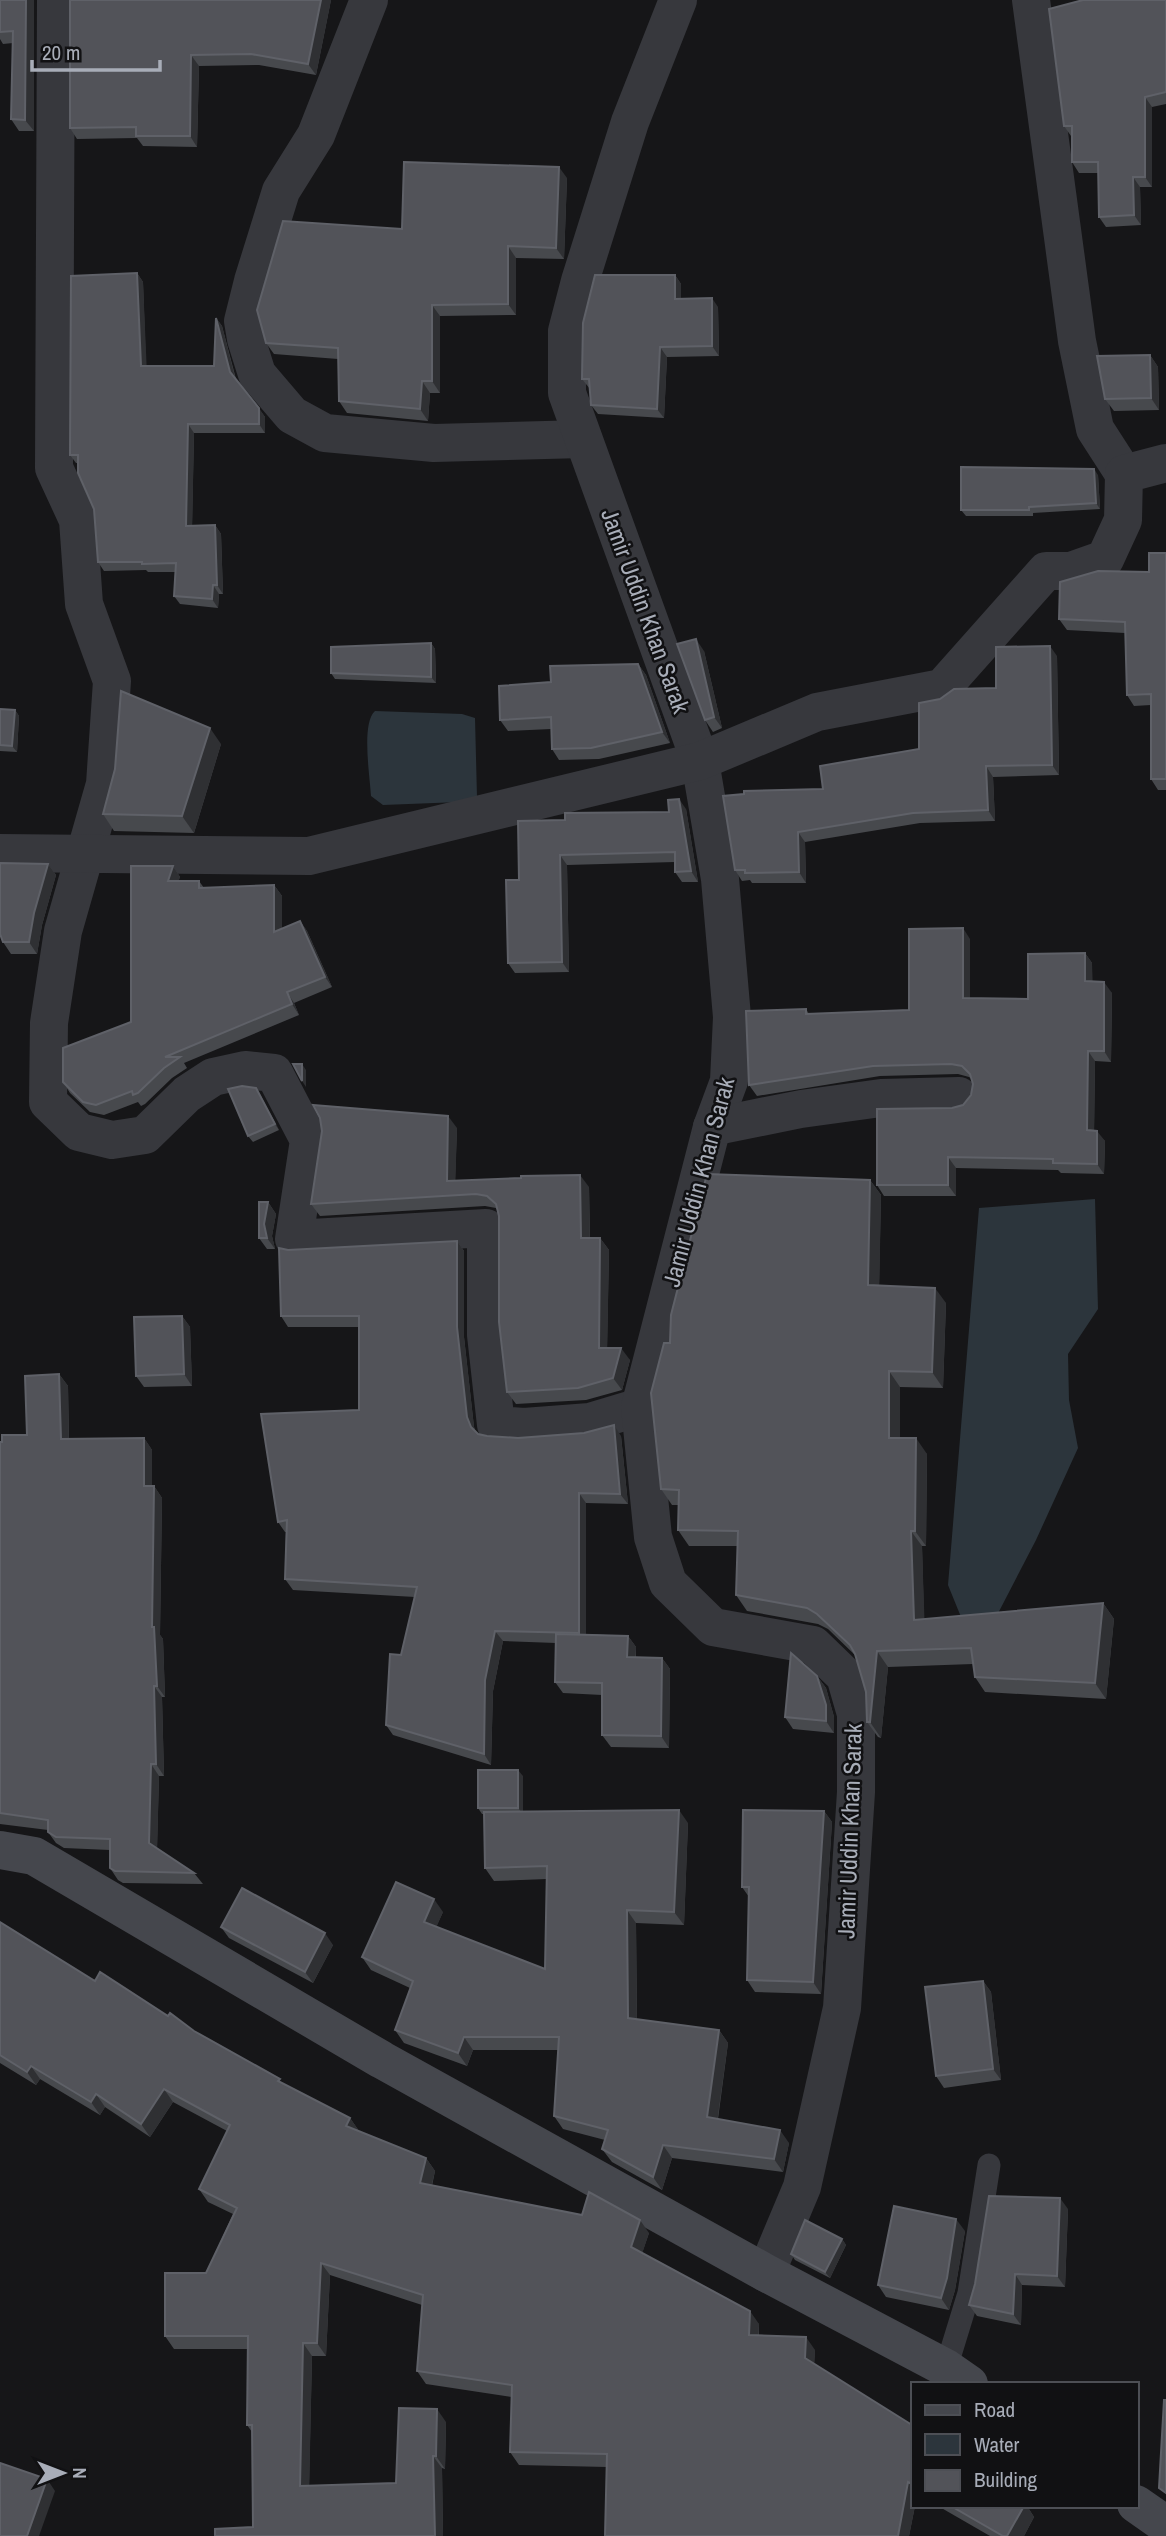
<svg xmlns="http://www.w3.org/2000/svg" width="1166" height="2536" viewBox="0 0 1166 2536" font-family="'Archivo Narrow',sans-serif">
<rect width="100%" height="100%" fill="#161618"/>
<g fill="#2c353c">
<path d="M375,711L462,714L475,718L477,797L460,802L383,805L371,796C370,777 361,723 375,711Z"/>
<path d="M1095,1199L1098,1309L1068,1354L1069,1400L1078,1448L1036,1540L993,1623L961,1617L948,1585L979,1208Z"/>
</g>
<g fill="none" stroke-linecap="round" stroke-linejoin="round">
<path stroke="#37383d" stroke-width="23" d="M946,2368L969,2293L989,2165"/>
<g stroke="#37383d" stroke-width="38">
<path d="M56,0L54,468L78,520L84,604L112,681L105,784L63,931L49,1023L48,1102L79,1132L112,1140L145,1135L187,1094L213,1077L245,1070L274,1073L309,1140L294,1239L486,1228V1335L496,1425L524,1427L590,1422L640,1407"/>
<path d="M369,0L316,135L281,191L253,281L243,321L246,339L257,374L292,415L325,433L434,443L583,439"/>
<path d="M678,0L630,122L580,281L567,331V393L700,761L720,879L732,1017L729,1081L712,1127L640,1407L653,1537L668,1583L713,1627L813,1645L845,1676L856,1714V1792L842,2008L802,2187L766,2273"/>
<path d="M1031,0L1077,341L1095,429L1124,474"/>
<path d="M0,853L309,856L700,761L817,712L942,688L1046,571H1071L1105,559L1123,520L1124,474L1166,463"/>
<path d="M712,1127L801,1109L881,1098L959,1096"/>
</g>
<g stroke="#45474d" stroke-width="38">
<path d="M0,1850L34,1856L382,2060L766,2273L946,2368L969,2384"/>
<path d="M1136,2504L1166,2525"/>
</g>
</g>
<g fill="#47494d">
<path d="M0,0H34V131H19L11,119L13,43L3,44L0,39Z"/>
<path d="M70,0H331L316,75L259,65L199,66L197,147L143,146L137,138L77,139L70,128Z"/>
<path d="M1166,0V104L1152,107V187H1140L1141,225L1106,227L1099,217L1098,173H1079L1072,162L1071,136L1064,126Z"/>
<path d="M567,178L564,259L516,258V315L440,316V393H430L428,421L347,413L339,401L338,359L274,354L266,343L402,229Z"/>
<path d="M137,273L143,282L146,366H214L216,318L222,326L236,379L265,417V433H194L192,526L215,525L221,534L223,594H219L218,608L180,604L174,596L175,572H148L146,570L104,571L98,562L94,509L78,463H76L70,455Z"/>
<path d="M675,275L681,284V299L718,307L719,356L667,357L664,418L598,414L591,405L590,389L582,379Z"/>
<path d="M1150,355L1158,367L1159,410L1114,411L1105,399Z"/>
<path d="M1098,475L1100,509L1033,513V516H966L961,510Z"/>
<path d="M1166,553V790H1158L1151,779V705L1134,706L1127,695L1125,633L1067,630L1059,619L1149,572Z"/>
<path d="M431,643L435,649L436,683L335,679L331,673Z"/>
<path d="M704,651L722,728L713,732L705,720Z"/>
<path d="M1057,656L1059,775L993,777L995,821L920,823L805,842L806,883H752L750,880L742,881L735,870L823,789L919,749L996,688Z"/>
<path d="M638,664L646,675L670,743L599,759L559,760L552,749L551,729L508,731L500,720L551,682Z"/>
<path d="M0,709L15,710L19,716L17,752L0,751Z"/>
<path d="M221,744L194,833L114,831L103,814Z"/>
<path d="M686,809L698,882H682L675,872V862L567,865L569,972L515,973L508,963L519,880L565,820L669,812Z"/>
<path d="M48,864L56,875L42,925L37,954H11L3,942Z"/>
<path d="M173,866L180,877L178,881H199L204,888L274,885L282,896V929L300,921L307,931L332,987L294,1003L299,1015L184,1063L187,1068L172,1078L145,1104L141,1106L138,1102L104,1115L90,1112L70,1093L63,1082L131,1022Z"/>
<path d="M970,939V998L1028,999L1085,953L1092,963V982L1112,993L1111,1062L1095,1061L1094,1131L1105,1141L1104,1174L1061,1173L1058,1170L956,1168V1196H884L877,1185L952,1108L963,1105L971,1095L973,1084L972,1079L969,1077L958,1074L880,1076L757,1096L749,1085L806,1009L809,1014L909,1010Z"/>
<path d="M256,1088L279,1130L253,1142L248,1136Z"/>
<path d="M457,1128L455,1181L589,1187L590,1238H600L609,1250L607,1348L630,1360L622,1390L586,1400L516,1404L507,1392L499,1216L498,1210L496,1208L485,1206L320,1216L311,1204Z"/>
<path d="M870,1180L881,1195L879,1286L946,1303L943,1388L900,1387V1438L927,1454L926,1546H922L924,1619L1103,1603L1114,1619L1106,1699L985,1692L975,1677L973,1664L888,1667L881,1738L878,1737L867,1722L866,1692L856,1656L828,1629L818,1624L747,1611L736,1595L738,1546H689L678,1530L679,1505H672L661,1489L670,1343Z"/>
<path d="M268,1202L276,1214L272,1236L275,1249H267L259,1238Z"/>
<path d="M457,1241L464,1251V1337L474,1427L476,1432L478,1434L487,1436L518,1438L621,1436L628,1504L586,1503V1634L628,1636L636,1647V1657L662,1658L670,1669L669,1748L611,1747L602,1735V1695L563,1693L555,1682L556,1643L503,1641L493,1691L491,1765L393,1735L386,1725L415,1597L293,1590L285,1579L286,1532H285L278,1522L359,1410V1327H288L281,1316L288,1250Z"/>
<path d="M182,1316L190,1327L192,1386L144,1387L136,1376Z"/>
<path d="M59,1374L68,1386L69,1439L144,1438L152,1450V1486H154L162,1498L160,1635L163,1639L165,1697H162L164,1776H159L157,1848L194,1873L203,1884L123,1883L118,1880L110,1868V1850L64,1848L56,1843L48,1832V1830L0,1824V1442L27,1435Z"/>
<path d="M817,1676L826,1688L834,1717V1733L793,1729L785,1717Z"/>
<path d="M523,1776V1812L688,1823L684,1925L636,1923L637,2019L719,2030L728,2043L718,2119L789,2143L783,2172L672,2158L662,2190L612,2162L602,2149L605,2140L563,2129L554,2116L558,2050H473L467,2066L404,2043L395,2030L410,1988L371,1970L362,1957L443,1912L436,1927L545,1969L547,1879L494,1881L485,1868L484,1814H482L478,1808Z"/>
<path d="M824,1811L832,1822L821,1994L755,1992L747,1980L749,1897L742,1887Z"/>
<path d="M0,1922L95,1981L168,2016L283,2084L350,2118L359,2131L426,2158L435,2171L432,2186L649,2233L642,2253L759,2324V2335L815,2350L814,2364L912,2425V2506H915L909,2536L607,2467L519,2465L510,2452L512,2397L426,2384L417,2371L422,2305L330,2275L326,2356H312L309,2486L396,2483L446,2422L445,2469L442,2468L443,2536H215L253,2527L252,2432L247,2425L248,2349H174L165,2336L206,2273L233,2214L208,2202L199,2189L227,2131L173,2102L150,2137L105,2107L100,2115L40,2079L36,2085L0,2063Z"/>
<path d="M221,1927L333,1945L313,1983L229,1938Z"/>
<path d="M983,1981L991,1992L1001,2080L944,2088L936,2076Z"/>
<path d="M1068,2209L1065,2287L1022,2285L1021,2325L977,2316L969,2305Z"/>
<path d="M965,2231L955,2290L949,2310L886,2297L878,2285Z"/>
<path d="M842,2239L846,2245L830,2278L795,2260L791,2254Z"/>
<path d="M938,2506H1027L1034,2517L1024,2536H990Z"/>
</g>
<g fill="#2f3033">
<path d="M26,0H34V131L25,120Z"/>
<path d="M321,0H331L316,75L308,64Z"/>
<path d="M191,55L199,66L197,147L190,136Z"/>
<path d="M1145,97L1152,107V187L1145,177Z"/>
<path d="M559,167L567,178L564,259L556,248Z"/>
<path d="M1133,177L1140,187L1141,225L1134,215Z"/>
<path d="M508,246L516,258V315L508,304Z"/>
<path d="M137,273L143,282L147,375L141,366Z"/>
<path d="M675,275L681,284V308L675,299Z"/>
<path d="M712,298L718,307L719,356L712,346Z"/>
<path d="M432,305L440,316V393L432,381Z"/>
<path d="M216,318L222,326L236,381L230,372Z"/>
<path d="M660,347L667,357L664,418L657,409Z"/>
<path d="M1150,355L1158,367L1159,410L1151,398Z"/>
<path d="M422,381L430,393L428,421L420,409Z"/>
<path d="M259,408L265,417V433L259,424Z"/>
<path d="M188,424L194,433L192,535L186,526Z"/>
<path d="M1094,469L1098,475L1100,509L1096,503Z"/>
<path d="M215,525L221,534L223,594L217,585Z"/>
<path d="M213,585L219,594L218,608L212,599Z"/>
<path d="M696,639L704,651L722,728L714,717Z"/>
<path d="M431,643L435,649L436,683L431,677Z"/>
<path d="M1050,646L1057,656L1059,775L1052,765Z"/>
<path d="M638,664L646,675L670,743L662,732Z"/>
<path d="M15,710L19,716L17,752L12,746Z"/>
<path d="M210,728L221,744L194,833L182,816Z"/>
<path d="M986,766L993,777L995,821L988,810Z"/>
<path d="M679,799L686,809L698,882L691,871Z"/>
<path d="M798,832L805,842L806,883L799,872Z"/>
<path d="M560,855L567,865L569,972L562,962Z"/>
<path d="M48,864L56,875L42,925L37,954L29,942L34,913Z"/>
<path d="M173,866L180,877L175,892L168,881Z"/>
<path d="M274,885L282,896V943L274,932Z"/>
<path d="M300,921L307,931L332,987L325,977Z"/>
<path d="M963,928L970,939V1008L963,998Z"/>
<path d="M1085,953L1092,963L1093,992L1085,981Z"/>
<path d="M1104,982L1112,993L1111,1062L1104,1051Z"/>
<path d="M287,992L294,1003L299,1015L292,1004Z"/>
<path d="M1088,1051L1095,1061L1094,1141L1087,1130Z"/>
<path d="M302,1064L306,1070V1087L302,1081Z"/>
<path d="M256,1088L260,1094L279,1130L275,1124Z"/>
<path d="M448,1116L457,1128L455,1193L447,1181Z"/>
<path d="M1097,1131L1105,1141L1104,1174L1097,1164Z"/>
<path d="M948,1157L956,1168V1196L948,1185Z"/>
<path d="M580,1175L589,1187L590,1250L581,1238Z"/>
<path d="M870,1180L881,1195L879,1301L868,1285Z"/>
<path d="M268,1202L276,1214L272,1236L275,1249L267,1238L264,1224Z"/>
<path d="M600,1238L609,1250L607,1360L599,1348Z"/>
<path d="M457,1241L464,1251V1337L474,1427L478,1437L471,1427L467,1417L457,1327Z"/>
<path d="M935,1288L946,1303L943,1388L932,1372Z"/>
<path d="M182,1316L190,1327L192,1386L184,1374Z"/>
<path d="M621,1348L630,1360L622,1390L613,1378Z"/>
<path d="M889,1371L900,1387V1454L889,1438Z"/>
<path d="M59,1374L68,1386L69,1451L61,1439Z"/>
<path d="M614,1425L621,1436L628,1504L620,1494Z"/>
<path d="M144,1438L152,1450V1498L144,1486Z"/>
<path d="M916,1438L927,1454L926,1546L915,1531Z"/>
<path d="M154,1486L162,1498L160,1635L163,1639L165,1697L157,1686L152,1627Z"/>
<path d="M579,1493L586,1503V1643L579,1633Z"/>
<path d="M911,1531L922,1546L925,1636L914,1620Z"/>
<path d="M1103,1603L1114,1619L1106,1699L1095,1683Z"/>
<path d="M495,1631L503,1641L493,1691L491,1765L484,1754L485,1680Z"/>
<path d="M628,1636L636,1647L635,1669L627,1657Z"/>
<path d="M877,1651L888,1667L881,1738L870,1722Z"/>
<path d="M662,1658L670,1669L669,1748L661,1736Z"/>
<path d="M817,1676L826,1688L834,1717V1733L826,1721Z"/>
<path d="M154,1686L162,1697L164,1776L156,1764Z"/>
<path d="M151,1764L159,1776L157,1854L149,1843Z"/>
<path d="M518,1770L523,1776V1814L518,1808Z"/>
<path d="M679,1810L688,1823L684,1925L674,1912Z"/>
<path d="M824,1811L832,1822L821,1994L813,1982Z"/>
<path d="M434,1899L443,1912L433,1935L424,1922Z"/>
<path d="M627,1910L636,1923L637,2031L628,2018Z"/>
<path d="M325,1933L333,1945L313,1983L305,1972Z"/>
<path d="M983,1981L991,1992L1001,2080L993,2069Z"/>
<path d="M719,2030L728,2043L716,2130L707,2117Z"/>
<path d="M464,2037L473,2050L467,2066L458,2053Z"/>
<path d="M31,2066L40,2079L36,2085L27,2072Z"/>
<path d="M164,2089L173,2102L150,2137L141,2124Z"/>
<path d="M96,2094L105,2107L100,2115L91,2102Z"/>
<path d="M350,2118L359,2131L346,2126Z"/>
<path d="M780,2130L789,2143L783,2172L774,2159Z"/>
<path d="M663,2145L672,2158L662,2190L653,2177Z"/>
<path d="M426,2158L435,2171L429,2196L420,2183Z"/>
<path d="M1060,2198L1068,2209L1065,2287L1057,2276Z"/>
<path d="M956,2219L965,2231L955,2290L949,2310L941,2298Z"/>
<path d="M640,2220L649,2233L640,2260L631,2247Z"/>
<path d="M842,2239L846,2245L830,2278L825,2272Z"/>
<path d="M321,2263L330,2275L326,2356L317,2343Z"/>
<path d="M1015,2274L1022,2285L1021,2325L1013,2314Z"/>
<path d="M750,2311L759,2324L758,2348L749,2335Z"/>
<path d="M806,2337L815,2350L814,2371L805,2358Z"/>
<path d="M303,2343L312,2356L309,2499L300,2486Z"/>
<path d="M437,2409L446,2422L445,2469L436,2456Z"/>
<path d="M433,2456L442,2468L443,2536H435Z"/>
<path d="M47,2479L55,2491L39,2536H27Z"/>
<path d="M908,2482L912,2487V2506H915L909,2536H898Z"/>
<path d="M1024,2506H1027L1034,2517L1024,2536H1007Z"/>
</g>
<g fill="#525359" stroke="#5f6168" stroke-width="2">
<path d="M0,0H26L25,120L11,119L13,31L0,32Z"/>
<path d="M70,0H321L308,64L251,54L191,55L190,136H136V127L70,128Z"/>
<path d="M1083,0H1166V92L1145,97V177H1133L1134,215L1099,217L1098,162H1072V126H1064L1049,9Z"/>
<path d="M404,162L559,167L556,248L508,246V304L432,305V381H422L420,409L339,401L338,348L266,343L257,310L283,221L402,229Z"/>
<path d="M137,273L141,366H214L216,318L230,372L259,408V424H188L186,526L215,525L217,585H213L212,599L174,596L176,563L142,564V562H98L94,509L78,473V455H70L71,276Z"/>
<path d="M595,275H675V299L712,298V346L660,347L657,409L591,405L589,379H582L583,323Z"/>
<path d="M1150,355L1151,398L1105,399L1097,356Z"/>
<path d="M961,467L1094,469L1096,503L1029,507V510H961Z"/>
<path d="M1149,553H1166V779H1151V694L1127,695L1125,622L1059,619L1060,582L1098,571L1149,572Z"/>
<path d="M696,639L714,717L705,720L677,644Z"/>
<path d="M431,643V677L331,673V647Z"/>
<path d="M1050,646L1052,765L986,766L988,810L913,813L798,832L799,872L745,873V870H735L723,796L744,794V791L823,789L820,766L919,749V703L940,699L954,689L996,688V647Z"/>
<path d="M638,664L662,732L591,748L552,749L551,717L500,720L499,686L551,682L550,666Z"/>
<path d="M121,691L210,728L182,816L103,814L115,769Z"/>
<path d="M0,709L15,710L12,746L0,745Z"/>
<path d="M679,799L691,871L675,872V852L560,855L562,962L508,963L506,880H519L518,821L565,820V813L669,812L668,800Z"/>
<path d="M0,863L48,864L34,913L29,942H3L0,934Z"/>
<path d="M131,866H173L168,881H199V888L274,885V932L300,921L325,977L287,992L292,1004L165,1057H180L164,1068L138,1093L133,1095L132,1091L96,1105L83,1102L63,1082V1048L131,1022Z"/>
<path d="M963,928V998L1028,999V954L1085,953V981L1104,982V1051H1088L1087,1130L1097,1131V1164L1053,1163V1159L948,1157V1185H877V1109L952,1108L963,1105L971,1095L973,1084L970,1074L962,1066L951,1064L873,1066L749,1085L746,1011L806,1009V1014L909,1010V929Z"/>
<path d="M293,1064H302V1081Z"/>
<path d="M242,1086L256,1088L275,1124L248,1136L228,1089Z"/>
<path d="M313,1105L448,1116L447,1181L521,1178V1176L580,1175L581,1238H600L599,1348H621L613,1378L578,1388L507,1392L499,1322V1216L496,1204L487,1196L476,1194L311,1204L322,1131L320,1118Z"/>
<path d="M707,1174L870,1180L868,1285L935,1288L932,1372L889,1371V1438H916L915,1531H911L914,1620L1103,1603L1095,1683L975,1677L971,1648L877,1651L870,1722H867L866,1692L855,1654L850,1645L817,1614L807,1608L736,1595L738,1531L678,1530L679,1490L661,1489L651,1393L664,1343H670L671,1315Z"/>
<path d="M259,1202H268L264,1224L267,1238H259Z"/>
<path d="M457,1241V1327L467,1417L471,1427L478,1434L487,1436L518,1438L584,1433L614,1425L620,1494L579,1493V1633L495,1631L485,1680L484,1754L386,1725L390,1654L401,1655L417,1587L285,1579L287,1520L278,1522L261,1414L359,1410V1316H281L279,1248L288,1250Z"/>
<path d="M182,1316L184,1374L136,1376L134,1317Z"/>
<path d="M59,1374L61,1439L144,1438V1486H154L152,1627H154L157,1686H154L156,1764H151L149,1843L194,1873L115,1871L110,1868V1839L56,1837L48,1832V1820L0,1813V1442H2V1435H27L25,1376Z"/>
<path d="M556,1634L628,1636L627,1657L662,1658L661,1736L602,1735V1683L555,1682Z"/>
<path d="M791,1653L817,1676L826,1705V1721L785,1717Z"/>
<rect x="478" y="1770" width="40" height="38"/>
<path d="M679,1810L674,1912L627,1910L628,2018L719,2030L707,2117L780,2130L774,2159L663,2145L653,2177L602,2149L608,2130L554,2116L559,2037H464L458,2053L395,2030L413,1981L362,1957L396,1882L434,1899L424,1922L545,1969L547,1866L485,1868L484,1812Z"/>
<path d="M743,1810L824,1811L813,1982L747,1980L749,1887H742Z"/>
<path d="M242,1888L325,1933L305,1972L221,1927Z"/>
<path d="M0,1922L95,1981L100,1972L168,2016L170,2013L194,2031L280,2079L278,2081L350,2118L346,2126L426,2158L420,2183L582,2215L589,2192L640,2220L631,2247L750,2311L749,2335L806,2337L805,2358L912,2425V2484L908,2482L898,2536H605L607,2454L510,2452L512,2385L417,2371L423,2295L321,2263L317,2343H303L300,2486L396,2483L399,2408L437,2409L436,2456H433L435,2536H215V2529L253,2527L252,2425H247L248,2336H165V2273H206L237,2208L199,2189L230,2125L164,2089L141,2124L96,2094L91,2102L31,2066L27,2072L0,2055Z"/>
<path d="M983,1981L993,2069L936,2076L925,1987Z"/>
<path d="M989,2196L1060,2198L1057,2276L1015,2274L1013,2314L969,2305L975,2284Z"/>
<path d="M894,2206L956,2219L947,2278L941,2298L878,2285Z"/>
<path d="M805,2220L842,2239L825,2272L791,2254Z"/>
<path d="M1164,2400H1166V2493L1159,2488Z"/>
<path d="M0,2463L47,2479L27,2536H0Z"/>
<path d="M951,2506H1024L1007,2536H1003Z"/>
</g>
<g text-anchor="middle" stroke-width="5" stroke-linejoin="round" paint-order="stroke">
<g font-size="24" fill="#a8adb8" stroke="#111113">
<text transform="translate(645 611) rotate(70)" y="8">Jamir Uddin Khan Sarak</text>
<text transform="translate(699 1182) rotate(-75)" y="8">Jamir Uddin Khan Sarak</text>
<text transform="translate(850 1831) rotate(-88)" y="8">Jamir Uddin Khan Sarak</text>
</g>
</g>
<rect x="911" y="2382" width="228" height="126" fill="#111113" stroke="#4d4f55" stroke-width="2"/>
<rect x="925" y="2405" width="35" height="10" fill="#45474d" stroke="#4d4f55" stroke-width="2"/>
<text x="974" y="2417" font-size="21" fill="#a8adb8">Road</text>
<rect x="925" y="2434" width="35" height="21" fill="#2c353c" stroke="#4d4f55" stroke-width="2"/>
<text x="974" y="2452" font-size="21" fill="#a8adb8">Water</text>
<rect x="925" y="2470" width="35" height="21" fill="#525359" stroke="#4d4f55" stroke-width="2"/>
<text x="974" y="2487" font-size="21" fill="#a8adb8">Building</text>
<g transform="translate(63 2473) rotate(90)" stroke="#111113" stroke-width="5" paint-order="stroke">
<path d="M0-5L12 26L0 18L-12 26Z" fill="#a8adb8"/>
<text y="-10" font-size="19" font-weight="bold" text-anchor="middle" fill="#a8adb8">N</text>
</g>
<path d="M32 60v10h128v-10" fill="none" stroke="#a8adb8" stroke-width="3.5"/>
<text x="42" y="60" font-size="21" fill="#a8adb8" stroke="#111113" stroke-width="5" paint-order="stroke">20 m</text>
</svg>
